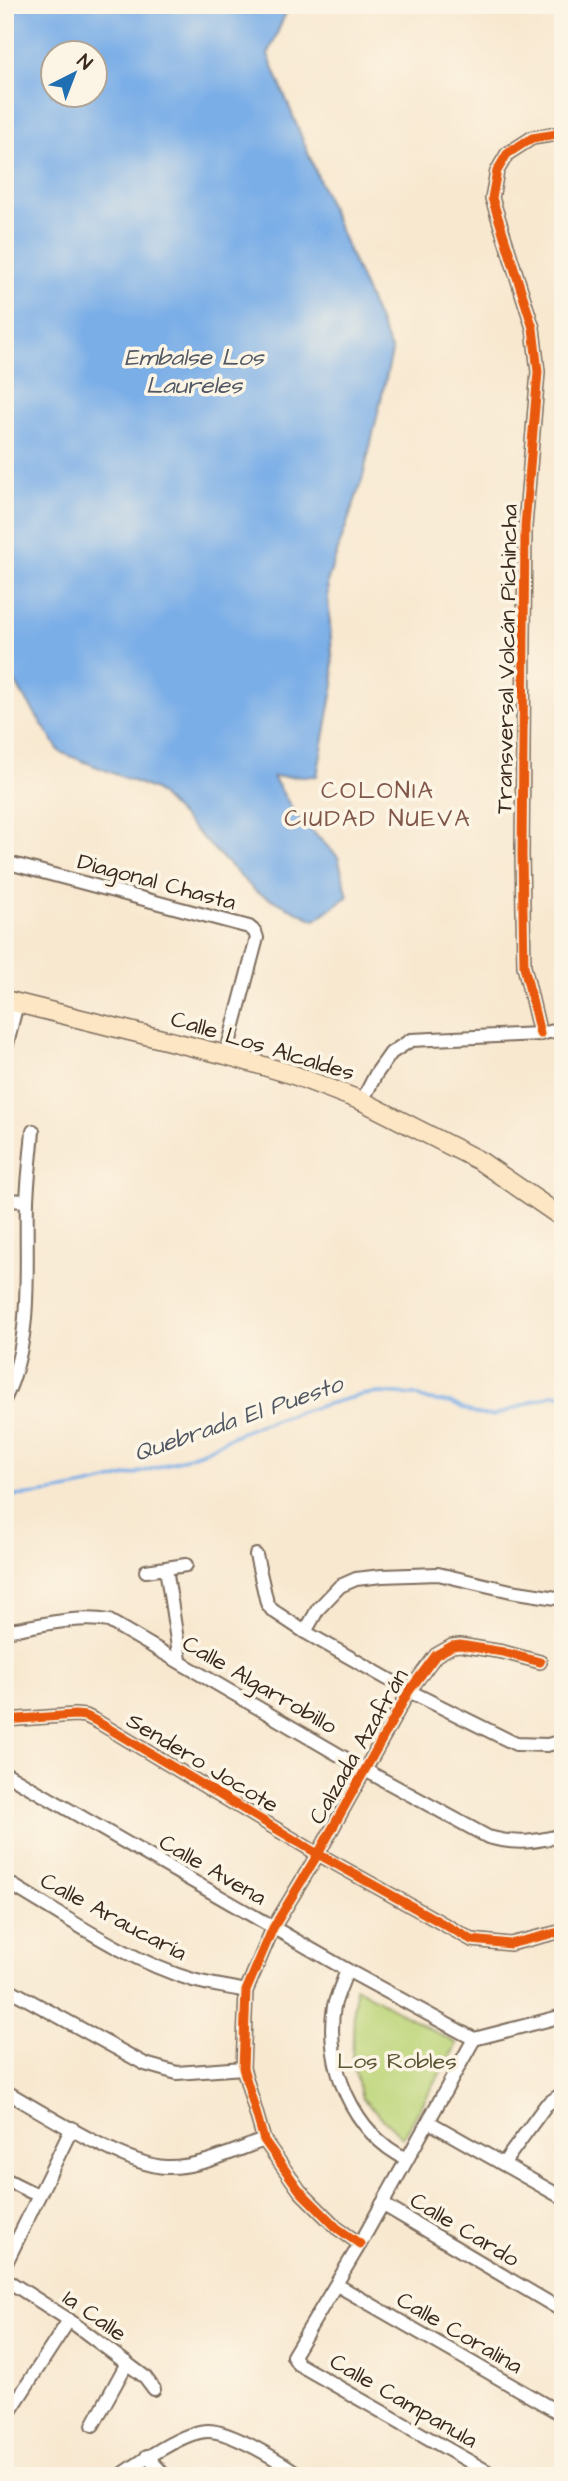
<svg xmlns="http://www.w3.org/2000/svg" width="568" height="2481" viewBox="0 0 568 2481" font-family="'Architects Daughter',sans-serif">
<rect width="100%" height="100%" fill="#fcf5e5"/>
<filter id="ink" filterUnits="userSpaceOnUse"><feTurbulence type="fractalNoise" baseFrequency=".0143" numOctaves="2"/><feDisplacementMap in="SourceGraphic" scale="14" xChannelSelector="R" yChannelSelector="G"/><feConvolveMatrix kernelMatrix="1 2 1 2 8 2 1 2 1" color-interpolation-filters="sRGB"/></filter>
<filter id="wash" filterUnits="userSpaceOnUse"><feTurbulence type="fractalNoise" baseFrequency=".00686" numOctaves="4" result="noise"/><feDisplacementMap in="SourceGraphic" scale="28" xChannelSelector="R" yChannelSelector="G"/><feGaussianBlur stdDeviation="1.57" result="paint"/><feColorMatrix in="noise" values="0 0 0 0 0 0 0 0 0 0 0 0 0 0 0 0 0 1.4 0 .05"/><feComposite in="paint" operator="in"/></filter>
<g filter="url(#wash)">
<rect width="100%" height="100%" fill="#f8e8d0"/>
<path fill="#bed67b" stroke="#7c804c" stroke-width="2" d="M355,1987L457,2044L403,2138L362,2098L352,2059Z"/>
<path fill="#7aaee7" stroke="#5a6c82" stroke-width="2" fill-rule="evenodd" d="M5,5H289L268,55L338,226L392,352L363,477L327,582L334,684L317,776L273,777L296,815L338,857L348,896L315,920L256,892L155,790L60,752L5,667ZM52,52H94V94H52Z"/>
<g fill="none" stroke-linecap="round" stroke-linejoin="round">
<path stroke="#7aaee7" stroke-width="3.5" d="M5,1496C61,1496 151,1472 204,1451C217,1445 229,1437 242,1432C280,1416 321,1406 361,1395L380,1393L415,1395L423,1399L451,1403L476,1414L493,1416L554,1394L563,1395"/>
</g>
</g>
<g filter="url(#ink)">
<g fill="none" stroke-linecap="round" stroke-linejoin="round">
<g stroke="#7d6c5c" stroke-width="16">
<g id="street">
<path d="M5,862L249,927L255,932L257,938L226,1055"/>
<path d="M540,1034L524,966L522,854L525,526L538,372L533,328L492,198L497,171L507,154L532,138L563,133"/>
<path d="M5,1052L17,1003"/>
<path d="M362,1101L376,1074L391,1053L411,1040L540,1034L563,1029"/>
<path d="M5,1200L27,1201"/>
<path d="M5,1398C34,1337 25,1267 27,1201C28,1178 31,1155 33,1131"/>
<path d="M256,1555L267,1603L272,1610L305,1632L409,1691L516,1744L547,1745L563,1741"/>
<path d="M166,1568L180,1660"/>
<path d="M146,1571L186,1565"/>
<path d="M5,1631C38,1626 76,1615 109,1621L365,1770L488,1837C518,1845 534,1842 563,1835"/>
<path d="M305,1632L318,1609L340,1586L356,1579L382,1576L438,1574L511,1591L563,1599"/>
<path d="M5,1720L75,1715L86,1716L98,1722L318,1854L472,1940L510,1944L563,1931"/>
<path d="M5,1773L347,1970L474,2039"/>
<path d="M5,1881C65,1916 126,1960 193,1980C210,1985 229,1987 246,1991"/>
<path d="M347,1970C343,1982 337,1994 334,2006C324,2064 353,2134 407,2159"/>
<path d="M5,1987L145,2064L177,2073L243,2068"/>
<path d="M474,2039L360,2244L293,2356L298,2364L495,2476"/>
<path d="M474,2039L563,2016"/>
<path d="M5,2091C42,2112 126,2166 166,2167C199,2168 234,2151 264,2140"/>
<path d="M429,2122L563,2198"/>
<path d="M503,2164L546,2105L563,2093"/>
<path d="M5,2179L31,2192L39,2194"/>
<path d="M382,2204L563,2311"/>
<path d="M360,2244L337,2228L300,2191L264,2140L243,2068L246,1991L273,1928L318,1854L409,1691L436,1655L452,1646L460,1645L503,1652L540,1662"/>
<path d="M5,2265L72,2128"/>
<path d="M5,2279L69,2320L145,2377L154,2389"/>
<path d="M337,2285L563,2415"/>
<path d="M5,2419L69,2320"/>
<path d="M93,2425L127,2363"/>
<path d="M147,2456L165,2476"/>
<path d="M120,2476C140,2462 184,2431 208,2431C231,2431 282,2462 301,2476"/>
</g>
</g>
<g stroke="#7d6c5c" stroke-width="21">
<path id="secondary" d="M5,1000L226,1055L291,1074L362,1101L480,1161L563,1218"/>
</g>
<use href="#street" stroke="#fff" stroke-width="12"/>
<use href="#secondary" stroke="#fce6c4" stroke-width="18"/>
<g stroke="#fcf5e5" stroke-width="13">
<g id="cycleway">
<path d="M540,1034L524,966L522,854L525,526L538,372L533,328L492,198L497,171L507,154L532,138L563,133"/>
<path d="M5,1720L75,1715L86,1716L98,1722L318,1854L472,1940L510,1944L563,1931"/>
<path d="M360,2244L337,2228L300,2191L264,2140L243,2068L246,1991L273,1928L318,1854L409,1691L436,1655L452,1646L460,1645L503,1652L540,1662"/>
</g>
</g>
<use href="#cycleway" stroke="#e8590c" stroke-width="9"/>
</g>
</g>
<g text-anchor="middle" stroke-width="7" stroke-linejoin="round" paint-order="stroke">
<g font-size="23" fill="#3b2a1e" stroke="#fcf5e5">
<text transform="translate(506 659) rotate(-89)" y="8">Transversal Volcán Pichincha</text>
<text transform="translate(157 881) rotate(15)" y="8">Diagonal Chasta</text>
<text transform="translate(263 1045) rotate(17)" y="8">Calle Los Alcaldes</text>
<text transform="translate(260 1684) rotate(30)" y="8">Calle Algarrobillo</text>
<text transform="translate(358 1746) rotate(-60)" y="8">Calzada Azafrán</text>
<text transform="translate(203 1762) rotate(31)" y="8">Sendero Jocote</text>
<text transform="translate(213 1869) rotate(30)" y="8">Calle Avena</text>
<text transform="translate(114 1916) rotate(28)" y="8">Calle Araucaría</text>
<text transform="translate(465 2229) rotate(31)" y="8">Calle Cardo</text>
<text transform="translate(95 2315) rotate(35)" y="8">1a Calle</text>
<text transform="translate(460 2332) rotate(30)" y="8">Calle Coralina</text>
<text transform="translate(404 2400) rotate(30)" y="8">Calle Campanula</text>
</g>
<g font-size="23" fill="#5c5535" stroke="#fcf5e5">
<text x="397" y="2068">Los Robles</text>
</g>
<g font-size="24" font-style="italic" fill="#515864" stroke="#fcf5e5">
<text x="194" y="365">Embalse Los<tspan x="194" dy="28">Laureles</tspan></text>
<text transform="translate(238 1418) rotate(-19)" y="8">Quebrada El Puesto</text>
</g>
<g font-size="24" letter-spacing="2" fill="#805749" stroke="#fcf5e5">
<text x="378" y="798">COLONIA<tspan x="378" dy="28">CIUDAD NUEVA</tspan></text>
</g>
</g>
<rect width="568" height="2481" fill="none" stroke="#fcf5e5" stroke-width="28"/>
<g transform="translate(74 74) rotate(42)"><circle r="33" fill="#fcf5e5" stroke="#afa495" stroke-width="2"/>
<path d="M0-5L12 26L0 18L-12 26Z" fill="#1f6fb2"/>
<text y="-10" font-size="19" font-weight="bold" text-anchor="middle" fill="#3b2a1e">N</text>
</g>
</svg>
